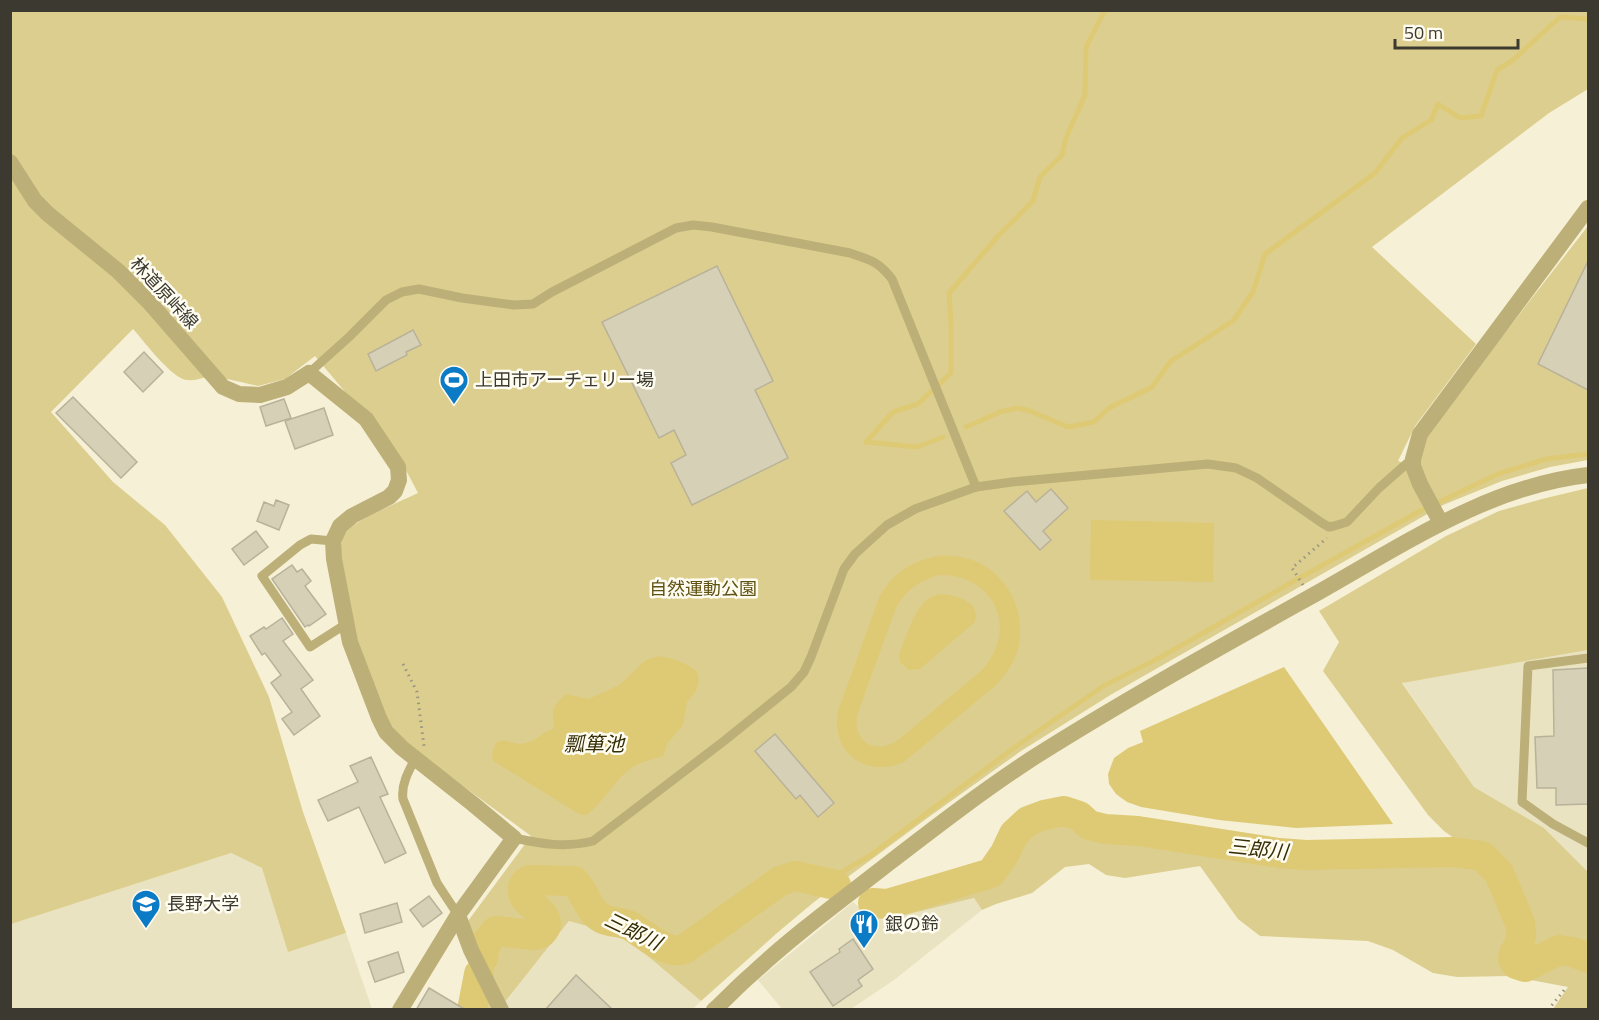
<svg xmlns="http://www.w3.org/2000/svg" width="1599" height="1020" viewBox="0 0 1599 1020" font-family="'Titillium Web','Noto Sans JP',sans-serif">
<rect width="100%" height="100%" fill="#f6f0d6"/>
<g fill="#eae3c1">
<path d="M1588,650V872L1544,828L1474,787L1402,682Z"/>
<path d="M231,853L262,868L289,951L346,933L372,1009H11L10,924Z"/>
<path d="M974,898L982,910L894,980L851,1009H782L758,980L853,902L872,919L905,915Z"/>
<path d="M569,921L625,937L701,1001L692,1010H506L504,1003Z"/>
</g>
<g fill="#dcce8e">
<path d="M10,11H1588V89L1549,113L1372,247L1476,344L1459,367L1415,426L1398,461L1413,466L1433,420L1462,388L1588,226V460L1550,467L1502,481L1443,505L1112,694L1021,751L926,819L814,902L777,933L701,1001L625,937L569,921L504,1003L479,957L468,921L531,836L410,747L393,728L385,715L357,640L341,556C341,547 340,540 345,533C354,520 402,501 418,493L398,455L315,356L285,379L258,386L223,378L219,373C208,376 198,381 187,380C172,379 144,341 133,329L51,412L113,482L165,525L222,597L269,697L303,812L346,933L288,952L262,868L231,853L11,924Z"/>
<path d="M1588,488V650L1402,683L1474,787L1544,828L1588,872V1009H1553L1568,987L1510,976L1457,977L1433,973L1393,950L1368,941L1260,936L1238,919L1200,866L1125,878L1106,875L1089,864L1065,867L1032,893L996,904L982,910L974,898L905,915L872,919L880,898L931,886L988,869L1005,846L1012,829L1028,816L1047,809L1063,807L1081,812L1091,819L1276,847L1365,850L1431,846H1465L1444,831L1428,815L1323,671L1339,642L1319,611L1446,536L1499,511L1542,499Z"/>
<path d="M473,967L497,1009L464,1010Z"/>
</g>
<g fill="#deca75" fill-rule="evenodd">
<path d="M1091,520L1214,523L1213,582L1090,580Z"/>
<path d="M937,556C946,556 955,555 965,558C1004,567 1028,610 1018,649C1014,663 1006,674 996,685L904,762C866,779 830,752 838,711L880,595C895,572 910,562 937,556ZM939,575C995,574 1019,629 982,670L898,740C876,755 853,743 857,715L896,608C906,590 919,580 939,575Z"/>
<path d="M943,594C958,596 981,602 975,622L920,669L909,670L900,662L899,655C906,638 915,603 933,596C934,595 942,594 943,594Z"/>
<path d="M659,656C674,658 685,663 697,671L699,681L696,691L687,702L683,725L667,744L663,756C654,759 644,761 636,765C615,777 605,802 586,815L579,814L492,760L493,749L497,742C507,738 515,746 526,743C535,741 543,732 553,729C555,723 553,720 553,714C553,705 560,700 566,694L588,699L600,694L619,685L646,660Z"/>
<path d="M1284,667L1393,824L1296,828L1219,820L1141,807L1127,802L1116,794L1109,784L1108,774L1114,758L1128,748L1143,742L1140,731Z"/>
</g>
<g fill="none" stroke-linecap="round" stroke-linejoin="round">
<g stroke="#deca75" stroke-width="5">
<path d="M966,427L1000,412L1018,408L1030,411L1068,427L1094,422L1109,408L1152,387L1171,361L1233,321L1253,292L1265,254L1375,173L1402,138L1431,120L1438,104L1460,118L1481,116L1497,70L1512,61L1560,17L1588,19"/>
<path d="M866,442L893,412L918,404L951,373V325L949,293L999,235L1033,201L1040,177L1062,155L1066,138L1085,95L1086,47L1105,10"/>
<path d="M866,442L917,447L943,437"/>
<path d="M825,882L871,855L1018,745L1105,685L1161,657L1296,580L1420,511L1498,474L1546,459L1588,454"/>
</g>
<g stroke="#deca75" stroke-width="30">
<path d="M873,903L887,904L991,873L1005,853L1014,834L1028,821L1044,815L1064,811L1079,816L1089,825L1105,829L1138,831L1279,853L1306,855L1453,852L1482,856L1499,873L1520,923L1521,936L1518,948L1514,953L1513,959L1516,964L1525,967L1559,950L1573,952L1588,958"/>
<path d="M483,958L485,944L496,931L532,935C538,935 542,934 545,928C551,914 529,906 524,896C522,893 523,889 523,886L526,882L530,880L574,881C583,890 586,902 594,912C605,924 615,920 628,925C634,927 638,932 644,935C655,943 673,955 686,948L780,881L795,876L836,885"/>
<path d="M472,1010L479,974"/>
</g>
</g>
<g fill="#d6d0b6" stroke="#b8b29a" stroke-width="1.5">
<path d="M1588,261V390L1538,364Z"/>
<path d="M717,266L773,381L755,390L788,458L692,505L671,463L686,455L674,430L659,438L602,322Z"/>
<path d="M413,330L421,345L406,352L407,355L376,371L368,354Z"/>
<path d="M144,352L163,372L143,392L124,372Z"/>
<path d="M73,397L137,462L121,478L56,413Z"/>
<path d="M284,399L291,418L266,426L260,407Z"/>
<path d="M324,408L333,435L295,449L285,421Z"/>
<path d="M1051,489L1068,508L1043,531L1051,540L1040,550L1004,511L1027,491L1036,502Z"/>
<path d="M276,500L289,505L279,530L257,521L264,502L274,506Z"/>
<path d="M256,531L268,547L244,565L232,549Z"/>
<path d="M292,565L297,572L302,569L311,581L305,586L326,614L309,626L308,625L305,627L272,579Z"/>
<path d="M282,618L293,634L283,641L313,680L301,689L320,716L294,735L282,719L292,712L271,683L281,675L265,653L262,655L250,636L264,627L266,629Z"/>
<path d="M1588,668V804L1556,805V788H1537L1535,737L1554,736L1553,670Z"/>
<path d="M775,734L834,803L818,817L800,795L796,799L755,751Z"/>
<path d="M371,757L388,794L380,797L406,853L385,863L359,807L328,821L318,800L358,782L350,766Z"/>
<path d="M429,896L442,913L423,927L410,910Z"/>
<path d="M397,903L402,922L365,933L360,914Z"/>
<path d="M853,939L873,969L858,980L862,986L833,1006L810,972L840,952L839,949Z"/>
<path d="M398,952L404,972L375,982L368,962Z"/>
<path d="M576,975L613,1010H545Z"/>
<path d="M429,988L466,1010H416Z"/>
</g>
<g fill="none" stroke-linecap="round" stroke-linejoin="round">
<g stroke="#999583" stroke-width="3" stroke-dasharray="1.5 4.5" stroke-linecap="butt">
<path d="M1303,585L1292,568L1327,538"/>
<path d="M403,664L417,692L424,746"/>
<path d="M1548,1010L1565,989"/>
</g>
<g stroke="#bcaf77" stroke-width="9">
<path d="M309,373L349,337L386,300L402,292L419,289L462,298L514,305L533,304L552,292L676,228L693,225L712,227L850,253C870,260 878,261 892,279L976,487"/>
<path d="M333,541L311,539L300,545L262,576L310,647L346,624"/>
<path d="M1588,658L1528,666L1522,802L1553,824L1588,843"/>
<path d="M415,759C408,772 401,785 403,799L437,883L458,915"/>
<path d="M514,838C542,844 565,848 593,841L724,741L791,687L804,672L811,657L844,569L855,554L887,525L915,509L976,487L1012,482L1208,464L1236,468L1257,478L1322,523L1329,527L1334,526L1347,522L1379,488L1412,459"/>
</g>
<g stroke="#bcaf77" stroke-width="16">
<path d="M10,162L35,201L48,214L118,271L149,302L223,387L239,394L260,395L287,387L309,373L366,419L398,467L399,480L395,491L389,497L352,516L340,526L333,541L334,559L350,642L379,718L386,732L402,748L473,804L514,838L458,915L400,1010"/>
<path d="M1441,523L1420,484L1413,466V459L1420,434L1588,208"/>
<path d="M458,915L471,950L501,1010"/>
</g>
<path stroke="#bcaf77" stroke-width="16" d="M714,1010C727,998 739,985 752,974C795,934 843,899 889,863C937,826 985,789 1036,756C1128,698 1224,645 1319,592C1404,544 1490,486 1588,475"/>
</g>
<defs>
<g id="stadium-pin" transform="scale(1.5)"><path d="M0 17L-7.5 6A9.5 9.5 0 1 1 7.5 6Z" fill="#0c7bc5" stroke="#fffdf2"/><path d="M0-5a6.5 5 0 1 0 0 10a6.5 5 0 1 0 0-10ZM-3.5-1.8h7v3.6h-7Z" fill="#fff"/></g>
<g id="university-pin" transform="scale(1.5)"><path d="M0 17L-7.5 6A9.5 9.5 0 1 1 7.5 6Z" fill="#0c7bc5" stroke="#fffdf2"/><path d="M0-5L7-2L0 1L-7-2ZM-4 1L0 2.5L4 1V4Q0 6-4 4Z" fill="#fff"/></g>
<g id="restaurant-pin" transform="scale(1.5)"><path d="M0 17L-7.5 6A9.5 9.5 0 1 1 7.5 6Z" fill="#0c7bc5" stroke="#fffdf2"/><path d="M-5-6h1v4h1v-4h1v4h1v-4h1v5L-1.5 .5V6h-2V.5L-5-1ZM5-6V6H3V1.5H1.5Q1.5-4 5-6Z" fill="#fff"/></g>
</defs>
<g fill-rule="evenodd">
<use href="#stadium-pin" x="454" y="380"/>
<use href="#university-pin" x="146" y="904"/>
<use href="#restaurant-pin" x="864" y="924"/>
</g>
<g text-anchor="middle" stroke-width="5" stroke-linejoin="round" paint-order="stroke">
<g font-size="18" fill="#3c3a30" stroke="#fffdf2">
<text transform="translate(164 293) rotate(47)" y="6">林道原峠線</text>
</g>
<g font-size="18" fill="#3c3a30" stroke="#fffdf2" text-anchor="start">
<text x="475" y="386">上田市アーチェリー場</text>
<text x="167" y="910">長野大学</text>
<text x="885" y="930">銀の鈴</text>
</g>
<g font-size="18" fill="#5f5110" stroke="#fffdf2">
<text x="703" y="595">自然運動公園</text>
</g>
<g font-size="20" font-style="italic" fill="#352d06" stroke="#fffdf2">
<text x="594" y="751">瓢箪池</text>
<text transform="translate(1258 849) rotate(6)" y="7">三郎川</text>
<text transform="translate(633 931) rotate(26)" y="7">三郎川</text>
</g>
</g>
<rect width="1599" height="1020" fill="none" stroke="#3c3a30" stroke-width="24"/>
<path d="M1395 39v9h123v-9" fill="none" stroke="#3c3a30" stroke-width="3"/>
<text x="1404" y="39" font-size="18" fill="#3c3a30" stroke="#fffdf2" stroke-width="4.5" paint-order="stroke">50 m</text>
</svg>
